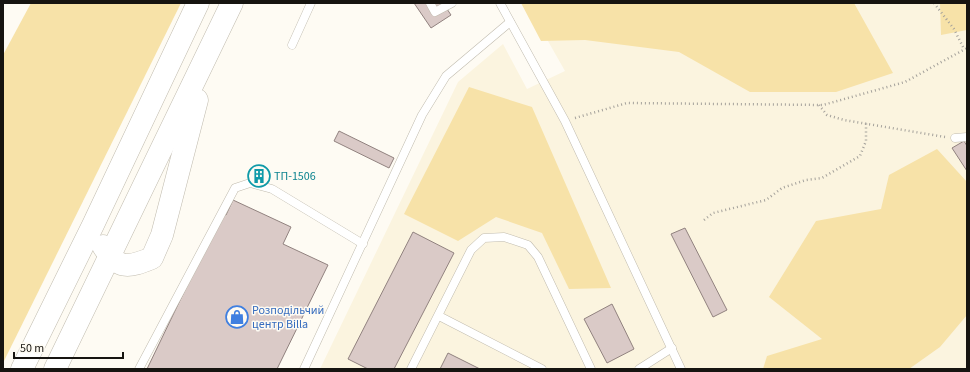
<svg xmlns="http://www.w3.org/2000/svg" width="970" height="372" viewBox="0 0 970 372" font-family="'Source Sans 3',sans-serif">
<rect width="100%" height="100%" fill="#fefbf3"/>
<path fill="#fbf4df" d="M546,3H967V369H320L458,82L503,44L527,89L565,71L536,20Z"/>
<g fill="#f7e2a8">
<path d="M31,3H181L3,363V55Z"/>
<path d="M521,3H854L893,73L836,92H750L679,52L585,40L541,41Z"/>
<path d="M940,3H967V30L941,35Z"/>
<path d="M469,87L532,107L611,288L569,289L542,233L496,217L458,241L404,214Z"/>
<path d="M937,149L967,182V315L940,347L909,369H763L767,356L822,339L769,297L816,221L881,209L889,175Z"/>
</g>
<g fill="#dacac7" stroke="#91827f">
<path d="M414,3H443L451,15L431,28Z"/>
<path d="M339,131L394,158L389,168L334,141Z"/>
<path d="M964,141L967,146V171L952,148Z"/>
<path d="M255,169L267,175L264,183L251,177Z"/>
<path d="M233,200L291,227L283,244L328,265L277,369H147L222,213L226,215Z"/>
<path d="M685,228L727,310L713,317L671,234Z"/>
<path d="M413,232L454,253L394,369H368L348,359Z"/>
<path d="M612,304L634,349L607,363L584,319Z"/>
<path d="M448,353L480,369H440Z"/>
</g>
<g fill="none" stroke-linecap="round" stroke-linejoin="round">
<g stroke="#c0bbae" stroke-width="9">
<g id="service">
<path d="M430,3L435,12L452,3"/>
<path d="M500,3L565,121L681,369"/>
<path d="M292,45L311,3"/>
<path d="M955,138L967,137"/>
<path d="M439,316L542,369"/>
<path d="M139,369L235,188L250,183L272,189L363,244"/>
<path d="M304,369L422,115L446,76L510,22"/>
<path d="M411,369L471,250L484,238L504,237L528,245L538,257L591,369"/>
<path d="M639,369L672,348"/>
</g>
</g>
<g stroke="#c0bbae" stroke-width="23">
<g id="trunk">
<path d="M103,246C118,270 128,268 152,258L162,235L197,100"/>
<path d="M22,369L93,225L198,3"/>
<path d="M55,369L232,3"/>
</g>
</g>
<g stroke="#a4a19b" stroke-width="2.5" stroke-dasharray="1 3" stroke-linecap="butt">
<path d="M934,3L954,29L964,49"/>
<path d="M819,105L827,115L844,120L945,137"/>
<path d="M575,118L627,103L823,105L905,82L967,48"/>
<path d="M704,220L713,213L766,200L782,188L806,180L822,178L860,156L866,141V123"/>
</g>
<use href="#service" stroke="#fff" stroke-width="8"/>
<use href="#trunk" stroke="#fff" stroke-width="22"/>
</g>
<defs>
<g id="building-ring" transform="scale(1.15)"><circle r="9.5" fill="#fefbf3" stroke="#0f9aa8" stroke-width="1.5"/><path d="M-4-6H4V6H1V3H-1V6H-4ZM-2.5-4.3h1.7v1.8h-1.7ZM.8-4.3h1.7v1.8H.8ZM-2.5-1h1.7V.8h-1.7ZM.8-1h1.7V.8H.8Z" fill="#0f9aa8"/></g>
<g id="shop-ring" transform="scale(1.15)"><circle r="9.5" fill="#fefbf3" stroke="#3f7fe0" stroke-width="1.5"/><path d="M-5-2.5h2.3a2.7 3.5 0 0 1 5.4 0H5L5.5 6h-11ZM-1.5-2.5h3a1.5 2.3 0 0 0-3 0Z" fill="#3f7fe0"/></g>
</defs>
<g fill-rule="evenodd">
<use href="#building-ring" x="259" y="176"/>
<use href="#shop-ring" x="237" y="317"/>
</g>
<g text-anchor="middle" stroke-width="3" stroke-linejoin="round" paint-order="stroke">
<g font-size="12" fill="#0d838f" stroke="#fefbf3" text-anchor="start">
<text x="274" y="180">ТП-1506</text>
</g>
<g font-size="12" fill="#366cbe" stroke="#fefbf3" text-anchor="start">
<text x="252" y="314">Розподільчий<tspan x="252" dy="14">центр Billa</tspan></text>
</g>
</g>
<rect width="970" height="372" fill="none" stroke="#161410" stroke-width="8"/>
<path d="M14 352v6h109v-6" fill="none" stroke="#161410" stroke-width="2"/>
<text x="20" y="352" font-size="12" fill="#161410" stroke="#fefbf3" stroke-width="3" paint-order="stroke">50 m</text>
</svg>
